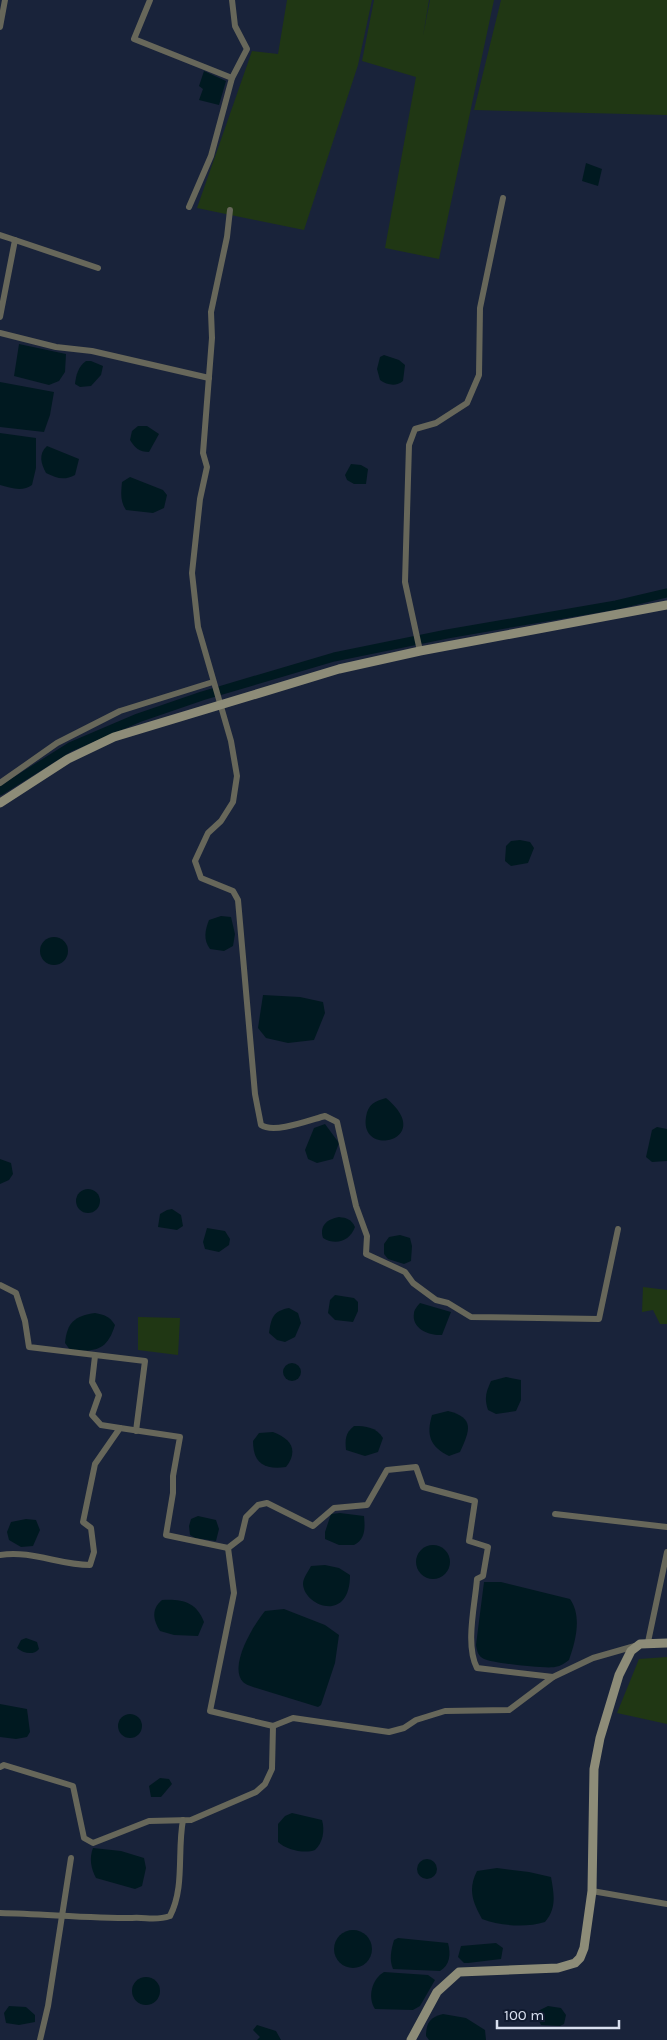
<svg xmlns="http://www.w3.org/2000/svg" width="667" height="2040" viewBox="0 0 667 2040" font-family="Karla,sans-serif">
<rect width="100%" height="100%" fill="#19233a"/>
<g fill="#203714">
<path d="M287,0H372L358,65L304,230L197,208L252,51L278,54Z"/>
<path d="M374,0H429L423,36L430,0H494L439,259L385,248L416,77L362,61Z"/>
<path d="M501,0H667V115L474,110Z"/>
<path d="M643,1287L667,1290V1324H660L653,1310L642,1312Z"/>
<path d="M138,1317L180,1318L178,1355L138,1350Z"/>
<path d="M667,1657V1724L617,1713L639,1659Z"/>
</g>
<g fill="#001920">
<path d="M204,71L226,81L219,105L199,100L203,89L199,86Z"/>
<path d="M586,163L602,169L598,186L582,181Z"/>
<path d="M19,344L66,354L65,372L59,381L49,385L14,376Z"/>
<path d="M384,355L399,360L405,365L403,381C396,387 387,385 380,380L377,369L380,357Z"/>
<path d="M86,361H91L103,366L101,375L91,386L80,387L75,384C76,375 78,367 86,361Z"/>
<path d="M0,382L54,392L50,415L44,432L0,427Z"/>
<path d="M138,426H147L159,434L149,452C139,452 135,448 130,440L132,431Z"/>
<path d="M0,433L36,438V468L32,485C23,492 10,488 0,485Z"/>
<path d="M47,446L79,459L75,475C64,481 56,478 46,473C41,464 38,454 47,446Z"/>
<path d="M351,464L361,465L368,469L366,484H354L347,480L345,475Z"/>
<path d="M130,477L163,490L167,495L164,508L153,513L126,510C120,501 121,493 122,482Z"/>
<path d="M520,840L530,842L534,848L528,863L511,866L505,861L506,846L511,841Z"/>
<path d="M221,916L231,917L235,934L233,946L224,951L210,949C203,940 205,930 209,920Z"/>
<circle cx="54" cy="951" r="14"/>
<path d="M263,995L300,997L323,1002L325,1013L314,1040L288,1043L266,1038L258,1028Z"/>
<path d="M386,1098C437,1140 359,1159 366,1117C368,1104 375,1101 386,1098Z"/>
<path d="M325,1124L339,1143L333,1159L317,1163L308,1159L305,1150L314,1128Z"/>
<path d="M657,1127L667,1129V1161L652,1162L646,1157L652,1130Z"/>
<path d="M0,1159L11,1163L13,1174L9,1180L0,1184Z"/>
<circle cx="88" cy="1201" r="12"/>
<path d="M172,1209L181,1215L183,1226L177,1230L158,1227L160,1214L167,1210Z"/>
<path d="M339,1217C347,1218 351,1219 355,1227C350,1241 336,1246 323,1238C319,1226 327,1219 339,1217Z"/>
<path d="M207,1228L225,1231L230,1239L229,1245L219,1252L205,1249L203,1242Z"/>
<path d="M400,1235L410,1238L412,1246L411,1261L404,1264L388,1259L384,1254V1244L389,1237Z"/>
<path d="M335,1295L354,1298L358,1302V1311L353,1322L335,1320L328,1313L330,1300Z"/>
<path d="M420,1303L451,1312L442,1335C430,1336 411,1329 414,1313C414,1310 418,1305 420,1303Z"/>
<path d="M289,1308L298,1313L301,1323L295,1337L285,1342L277,1340L269,1333C271,1318 273,1311 289,1308Z"/>
<path d="M95,1313C105,1315 109,1316 115,1325C107,1351 95,1352 70,1350L65,1343C67,1322 75,1316 95,1313Z"/>
<circle cx="292" cy="1372" r="9"/>
<path d="M506,1377L521,1380V1400L516,1411L496,1414L488,1410C484,1398 486,1392 491,1381Z"/>
<path d="M448,1411C475,1418 470,1430 460,1452L449,1456C430,1447 426,1435 432,1415Z"/>
<path d="M354,1426C366,1426 376,1427 383,1438L378,1452L365,1456L346,1450C345,1440 345,1433 354,1426Z"/>
<path d="M273,1432C291,1439 299,1450 286,1467C264,1470 253,1463 253,1441L259,1433Z"/>
<path d="M340,1513L364,1516C365,1527 366,1539 354,1545H339L325,1539V1532L331,1514Z"/>
<path d="M198,1516L216,1520L219,1529L216,1541L195,1538L190,1535L189,1526L191,1519Z"/>
<path d="M26,1519L36,1520L40,1530L33,1546L21,1547L9,1540L7,1532L11,1522Z"/>
<circle cx="433" cy="1562" r="17"/>
<path d="M325,1565L339,1568L350,1575C350,1624 304,1606 303,1584C303,1578 308,1572 311,1566Z"/>
<path d="M484,1582H501L570,1599C582,1616 576,1640 569,1660C565,1663 561,1666 555,1667C546,1669 492,1663 484,1659C478,1656 477,1651 476,1645Z"/>
<path d="M162,1600C183,1599 196,1602 204,1622L198,1636L174,1635L160,1631C153,1620 151,1609 162,1600Z"/>
<path d="M284,1609L325,1625L339,1635L335,1663L321,1705L318,1707L253,1687C250,1686 245,1684 243,1682C228,1666 254,1624 265,1611Z"/>
<path d="M26,1638L37,1642L39,1649C33,1656 23,1653 17,1648L21,1640Z"/>
<path d="M0,1704L27,1709L30,1732L27,1737L16,1739L0,1737Z"/>
<circle cx="130" cy="1726" r="12"/>
<path d="M160,1778L169,1779L172,1784L161,1797H151L149,1786Z"/>
<path d="M292,1813L322,1820C325,1830 323,1843 315,1850C305,1854 286,1850 278,1842V1824L285,1816Z"/>
<path d="M93,1848L121,1851L144,1858L146,1868L142,1886L135,1889L96,1878C91,1869 89,1858 93,1848Z"/>
<circle cx="427" cy="1869" r="10"/>
<path d="M497,1868L529,1872L551,1877C554,1894 557,1908 545,1922C526,1928 501,1926 482,1919C472,1901 468,1889 477,1871Z"/>
<circle cx="353" cy="1949" r="19"/>
<path d="M398,1938L448,1943C451,1954 450,1965 440,1971L393,1969C389,1960 391,1950 394,1940Z"/>
<path d="M496,1943L503,1948L501,1959L468,1963H464L458,1957L461,1946Z"/>
<path d="M384,1972L428,1975L435,1980L420,2006L413,2010L375,2009C367,1997 372,1979 384,1972Z"/>
<circle cx="146" cy="1991" r="14"/>
<path d="M9,2006L26,2007L35,2015V2022L19,2025L6,2023L4,2013Z"/>
<path d="M548,2006L561,2008L566,2015L564,2024L560,2026L541,2025L538,2019V2011Z"/>
<path d="M443,2014L466,2018L485,2030L486,2040H429L426,2036C426,2023 430,2017 443,2014Z"/>
<path d="M257,2025L276,2031L281,2040H257L260,2037L253,2030Z"/>
</g>
<g fill="none" stroke-linecap="round" stroke-linejoin="round">
<path stroke="#001920" stroke-width="9" d="M0,791L70,747L138,718L202,696L334,657L447,634L616,605L667,593"/>
<g stroke="#67675a" stroke-width="6">
<path d="M150,0L134,39L232,78"/>
<path d="M0,27L5,0"/>
<path d="M189,207L211,156L232,78L247,49L235,26L232,0"/>
<path d="M230,210L227,237L211,312L212,338L203,453L207,467L200,499L192,573L198,627L231,741L237,776L233,802L221,821L208,833L195,861L201,878L233,891L238,900L255,1094L261,1125C274,1134 310,1120 325,1116L337,1122L356,1206L367,1236L366,1254L405,1272L413,1283L436,1300L448,1303L471,1317L599,1319L618,1229"/>
<path d="M0,235L15,240L0,317"/>
<path d="M15,240L98,268"/>
<path d="M0,333L56,347L92,351L209,378"/>
<path d="M420,651L405,582L409,445L415,429L436,423L467,403L479,375L480,308L503,198"/>
<path d="M0,783L57,743L120,711L213,682"/>
<path d="M0,1285L16,1293L25,1321L29,1347L145,1361L136,1431"/>
<path d="M120,1428L180,1437L173,1476V1493L166,1535L228,1548L241,1538L246,1517L258,1505L267,1503L313,1526L334,1508L367,1505L387,1470L416,1467L423,1487L475,1501L469,1541L488,1547L483,1576L477,1579C475,1605 465,1645 477,1668L553,1677"/>
<path d="M555,1514L667,1527"/>
<path d="M228,1548L234,1593L210,1711L273,1726L293,1718L389,1732L404,1728L416,1720L445,1711L509,1710L553,1677L593,1658L635,1646"/>
<path d="M0,1555C32,1550 59,1565 90,1565L94,1552L91,1528L83,1522L95,1464L120,1428L101,1425L92,1415L99,1395L92,1382L95,1356"/>
<path d="M648,1642L667,1552"/>
<path d="M0,1767L4,1765L73,1786L84,1838L93,1843L149,1821L191,1820L256,1792L265,1784L272,1769L273,1726"/>
<path d="M592,1891L667,1904"/>
<path d="M0,1913C44,1914 88,1918 132,1918C146,1917 156,1921 170,1916C185,1887 177,1852 183,1820"/>
<path d="M40,2040L48,2006L71,1858"/>
</g>
<g stroke="#8d8c78" stroke-width="9">
<path d="M0,803L68,759L114,737L339,669L420,651L667,605"/>
<path d="M411,2040L437,1992L459,1972L558,1968L575,1963L580,1958L584,1948L592,1891L594,1769L600,1738L619,1675L631,1651L640,1644L667,1643"/>
</g>
</g>
<path d="M497 2020v8h122v-8" fill="none" stroke="#d9e0f0" stroke-width="2.5"/>
<text x="504" y="2020" font-size="15" fill="#d9e0f0" stroke="#101a2f" stroke-width="4" paint-order="stroke">100 m</text>
</svg>
